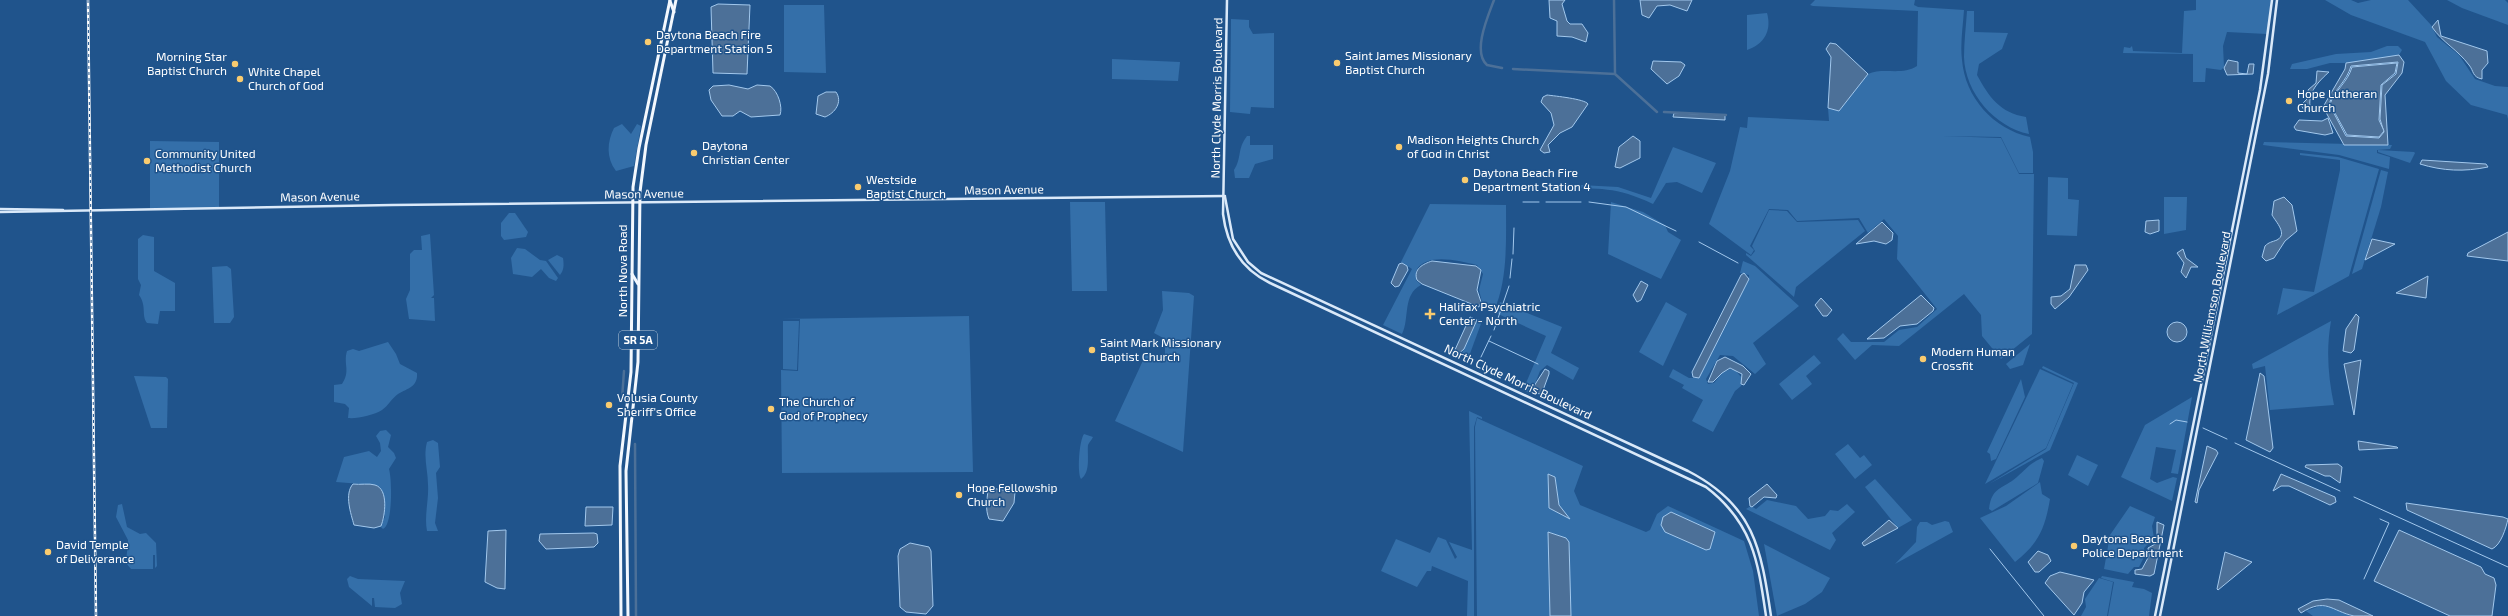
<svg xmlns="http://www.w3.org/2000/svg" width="2508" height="616" viewBox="0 0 2508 616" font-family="'Exo 2',sans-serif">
<rect width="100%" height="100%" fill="#20548c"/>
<g fill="#346fa9">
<path d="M1815,0H1915L1914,5L1918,7L1964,10C1963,26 1960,44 1962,60C1965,97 1993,129 2030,137L2033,152V173H2019L2001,137L1942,136L2001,138L2019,174H2034L2032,334L2001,359L1982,336L1981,315L1964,294L1899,346L1872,345L1855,360L1837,339L1843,333L1851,342H1884L1899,330L1917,327L1937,309L1897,259L1898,236L1884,219L1868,233L1859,218L1797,221L1788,210L1769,209L1750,246L1754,250L1751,255L1709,224L1730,171L1740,127L1747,128L1748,117L1829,121L1828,108L1839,111L1868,74C1883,67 1902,76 1917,66L1918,11L1813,6L1810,5Z"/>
<path d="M2196,0H2271L2267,34L2227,32L2223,46L2224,67L2221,70L2206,68L2205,82H2193V54L2123,53L2124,47L2130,48L2132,46L2133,51L2182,53L2184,11L2196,10Z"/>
<path d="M2325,0H2351L2358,3L2371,0H2408L2431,25L2437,37L2459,55L2475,79L2495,86L2508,87V119L2507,115L2471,105L2446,81L2425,42L2351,15Z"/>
<path d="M2447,0H2505L2508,3V25L2462,8Z"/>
<path d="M784,5H824L826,73L784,72Z"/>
<path d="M1967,11H1974V32L2008,33L2002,49L1979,64L1977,75C1989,97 2000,113 2026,117L2029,134C1995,127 1965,93 1964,57C1964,42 1966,26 1967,11Z"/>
<path d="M1767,13C1772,31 1764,44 1747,50V15Z"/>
<path d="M1231,19L1249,20V27L1253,34L1274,33V108L1251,107L1250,114L1230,112Z"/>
<path d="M2387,46H2398L2402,50L2399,55L2355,63H2330L2307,69H2290L2292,64L2336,54L2371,52Z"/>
<path d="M1112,59L1180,62L1178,81L1112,79Z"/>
<path d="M622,124L631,134L637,124L641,126L634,166L616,171C606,158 607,142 614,128Z"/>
<path d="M1247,136H1250V145H1273V159L1255,164L1249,178H1235L1234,170C1242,158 1237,149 1247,136Z"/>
<path d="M150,141L219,142V208L150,209Z"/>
<path d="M2264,142L2392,145L2390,149L2377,150V153L2390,157L2389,169L2339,155L2263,145Z"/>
<path d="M1673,147L1716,163L1702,193L1677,182L1666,183L1653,204C1615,186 1600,189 1560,188L1561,184L1618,187L1651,198Z"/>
<path d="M2378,150L2414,152L2415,153L2410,163L2378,152Z"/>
<path d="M2300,153L2338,157L2379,169L2349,276L2277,315L2283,288L2314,292L2340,170V160L2300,155Z"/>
<path d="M2381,170L2388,172L2381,207L2362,269L2352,274Z"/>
<path d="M2048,177L2068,178V199L2079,200L2077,236L2047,235Z"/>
<path d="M2164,197H2187L2186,230L2164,234Z"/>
<path d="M1070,202H1105L1107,291H1072Z"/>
<path d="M1611,202L1643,212L1665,225L1668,232L1681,240L1661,279L1608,254Z"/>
<path d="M1430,204L1506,205C1506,240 1508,279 1494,311L1486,306L1480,307L1482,302L1479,290L1483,274L1477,265C1459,261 1426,252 1416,271V280L1421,285C1402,295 1410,318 1402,334L1383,325L1412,269L1401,262Z"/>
<path d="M1769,210L1787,211L1797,222L1858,220L1865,231L1796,287L1794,297L1746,255V253L1751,256L1755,251L1752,246Z"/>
<path d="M509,213H515L528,232L526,237L504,240L501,236V223Z"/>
<path d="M430,234L434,295L431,298H434L435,321L409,319L406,299L410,290V254L414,250H422L421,236Z"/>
<path d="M143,235L154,237V271L175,283V311H160L158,324L147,323C141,315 147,306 139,295L141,285L138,279V239Z"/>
<path d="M517,248L525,249L540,260L546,261L558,278L556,281L549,278L541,269L532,277L513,274L511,258Z"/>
<path d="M557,255L563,258C564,265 564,270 560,275L548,260Z"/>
<path d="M1743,261L1755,266L1799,306L1753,343L1766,364L1755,374L1733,356L1720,355L1706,379L1708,384L1714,383L1722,373L1730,369L1736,371L1742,378L1741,386L1735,391L1713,432L1692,421L1703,400L1682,388L1684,385L1669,377L1673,369L1689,378H1699L1749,279V275L1740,273Z"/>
<path d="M227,266L231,269L234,317L230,323H214L212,267Z"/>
<path d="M1162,291L1189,293L1194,296L1183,452L1115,421L1146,354L1162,363L1165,358V339L1154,333L1163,310Z"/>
<path d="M1500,302L1562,327L1551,353L1579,368L1573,380L1547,365L1540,371L1531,394L1523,390L1546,336L1496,313Z"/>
<path d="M1666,302L1687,314L1663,366L1639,352Z"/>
<path d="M969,316L973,472L782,473L781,370L798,371L800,319H781Z"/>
<path d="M1478,319L1482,321L1468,359L1461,355Z"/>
<path d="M783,321H799L797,370L783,369Z"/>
<path d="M2331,321C2326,350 2328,376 2334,405L2270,410L2265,366L2253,369L2252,364Z"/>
<path d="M388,342L396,354L400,364L417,373C418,387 408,388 398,394C392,398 388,406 382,410C374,415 357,419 348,418L349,408L345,404L334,402V385L342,384C351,370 343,365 347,351L353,349L359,351Z"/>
<path d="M2030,344L2023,365L2010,369L2006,364Z"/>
<path d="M1814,355L1821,363L1806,376L1812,384L1792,400L1779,384Z"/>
<path d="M2043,366L2078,383L2050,450L1989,484L2046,449L2074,383L2042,368Z"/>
<path d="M2040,369L2073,384L2046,448L1985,484Z"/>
<path d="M134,376L166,377L168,379L167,428H151Z"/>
<path d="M2021,379L2025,397L1996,459L1991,461L1990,454L1987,452Z"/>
<path d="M2192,397L2178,474L2171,473L2176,450L2156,447L2150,479L2157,483L2173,477L2177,478L2172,501L2121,477L2145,425Z"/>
<path d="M1469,411L1482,417V419L1477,417L1474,427V616H1467L1468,581L1432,566L1431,571H1427L1417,587L1381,571L1396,539L1430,553L1438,537L1446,540L1455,559L1457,557L1449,542L1472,550Z"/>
<path d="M1477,418L1583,466L1574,491L1580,505L1646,532L1650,530L1657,514L1668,506L1744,541L1753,571L1759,616H1477L1475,427Z"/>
<path d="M386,430L391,435L388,447L394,453L396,458L389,469C392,479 393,525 383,529L380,526L385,517L374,485L336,482L344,457L369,451L377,457L381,451L380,443L376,436L380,431Z"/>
<path d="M1084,434L1093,437C1092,440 1089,442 1088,445C1087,455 1091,472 1081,479C1077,473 1079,441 1084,434Z"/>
<path d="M433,440L438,443L440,467L436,473L438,498L435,523L438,531H427C424,516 429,500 428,485C428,470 423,457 427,442Z"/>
<path d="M1848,444L1860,458L1864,455L1872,465L1855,479L1835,454Z"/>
<path d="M2077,455L2098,465L2088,486L2068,475Z"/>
<path d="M2042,458L2044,461L2038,483L1992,511L1989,509C1992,486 2002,490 2017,477C2027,468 2029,464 2042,458Z"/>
<path d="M1875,479L1912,520L1898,528L1865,487Z"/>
<path d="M2040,482L2042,494L2050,499C2045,528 2039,543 2015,562L1980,518L2006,506Z"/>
<path d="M1767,500L1796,506L1808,519L1825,516L1830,510L1838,511L1847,504L1855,512L1832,533L1836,540L1830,550L1746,509L1751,506L1756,509Z"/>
<path d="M122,504L127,527L140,534L146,533L156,543L157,566L155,568V555H153V569H131L126,563L128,540L116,517L118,505Z"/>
<path d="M2130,506L2155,517L2152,526L2154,538L2144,548L2145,555L2139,567H2134L2128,574L2104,569L2110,535Z"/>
<path d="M1945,521L1949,522L1953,532L1895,564L1916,542L1917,527L1920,522H1927L1932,525Z"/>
<path d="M1764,544L1830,578L1822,592L1805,604L1777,616Z"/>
<path d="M350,576L358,579L405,581L400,593L402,604L395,608L375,607L374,598H372V606L349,587L347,579Z"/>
<path d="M2102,576L2134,582L2132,587L2144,589L2152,593L2149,616H2108L2114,582L2101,578Z"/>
<path d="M2099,578L2113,582L2107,616H2081L2086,607L2085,599Z"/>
<path d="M2320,606L2331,607L2351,616H2313L2306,611Z"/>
</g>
<g fill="#4c7098" stroke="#a2c8ed" fill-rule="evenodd">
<path d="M1549,0H1565L1562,4L1567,21L1570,24H1582L1588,33L1586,42L1572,37L1557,36V21L1550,18Z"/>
<path d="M1640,0H1692L1687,11L1670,5L1657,6L1649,18L1642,15Z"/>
<path d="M718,4L750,5L747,74L713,73L711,7Z"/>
<path d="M2438,20L2441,36L2487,51L2488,63L2482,70V79C2472,77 2474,71 2469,65C2458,50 2442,42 2432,27Z"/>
<path d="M1830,43L1836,44L1868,74L1839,111L1828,108L1831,57L1826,49Z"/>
<path d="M2399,55L2404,62L2402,73L2385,95L2388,145H2344L2323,107L2345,69L2346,63ZM2398,62L2396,74L2382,85L2380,119L2384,132L2379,138L2346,136L2329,104C2334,90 2347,81 2351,66Z"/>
<path d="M2228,60L2238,62V73L2247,74L2249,64H2254L2253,74L2227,75L2224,68Z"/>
<path d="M1653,61L1681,62L1685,65L1679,76L1667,84L1651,69Z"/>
<path d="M2397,63L2395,73L2381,85L2379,120L2384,131L2379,137L2347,135L2330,104C2335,90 2348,82 2352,67Z"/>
<path d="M2317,71L2329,72C2319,81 2308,92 2310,106L2304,110L2301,105L2310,96L2308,90L2316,83Z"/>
<path d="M729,85L748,89L757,85L770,86C778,91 783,107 780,115L751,117L740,111L733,116H722L711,100L709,90L713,86Z"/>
<path d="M826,92H836C843,102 835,113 825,117L816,114L818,96Z"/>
<path d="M1547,95C1555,96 1585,99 1588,104L1572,127L1560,133L1548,145L1550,152L1544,153L1540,150L1554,125L1551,113L1541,102L1543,97Z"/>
<path d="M1674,113L1725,115V120L1673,117Z"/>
<path d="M2328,118L2333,133L2325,135L2296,130L2294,127L2299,120L2322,121Z"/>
<path d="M1633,136L1640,141V158L1620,168L1615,167L1619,147Z"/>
<path d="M2422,160L2486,164L2488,167C2464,172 2443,171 2420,164Z"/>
<path d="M2284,197L2292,205L2297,231L2285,241L2274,258L2266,261L2262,257L2265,246C2269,242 2272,242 2277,240C2288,234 2276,222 2272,215L2274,201Z"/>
<path d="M2159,220V231L2150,234L2145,232L2146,221Z"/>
<path d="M1882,222L1893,233L1892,240L1886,244L1874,241L1856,244Z"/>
<path d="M2508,232V261L2467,256L2468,253Z"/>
<path d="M2372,239L2395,244L2365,260Z"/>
<path d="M2183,249L2186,258L2198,267H2191L2186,278L2181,272L2184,263L2177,253Z"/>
<path d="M1432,261L1476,266L1481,270L1477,290L1481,302L1479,307L1422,284L1417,280C1413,269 1423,264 1432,261Z"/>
<path d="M1402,263L1407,266L1408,270L1399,286L1395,287L1391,283L1399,264Z"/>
<path d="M2075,265H2086L2088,270L2069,297L2055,309L2051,304V297L2061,296L2070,289Z"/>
<path d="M1744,273L1749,279L1699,378L1693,377L1692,372L1741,275Z"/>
<path d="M2428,276L2426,298L2396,293Z"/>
<path d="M1641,281L1648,285L1641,300L1637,302L1633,295Z"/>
<path d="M1921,295L1934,308L1933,311L1917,324L1900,326L1884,338L1867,339Z"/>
<path d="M1821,298L1832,310L1827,316H1823L1815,305Z"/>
<path d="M2356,314L2359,317L2354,350L2351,353L2343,351L2346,329Z"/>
<path d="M1470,317L1477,320L1464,349L1456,356L1454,352Z"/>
<circle cx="2177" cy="332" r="10"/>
<path d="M1725,357L1743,366L1751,374L1744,385L1741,384L1742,374L1730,368L1722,373L1713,382H1708L1717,361Z"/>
<path d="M2361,360L2354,415L2344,364Z"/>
<path d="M1545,369L1549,371V374L1542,393L1539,394L1534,390V386Z"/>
<path d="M2260,373L2264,376L2273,448L2270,452L2246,440Z"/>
<path d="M2358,441L2397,447L2398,448L2359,450Z"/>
<path d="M2207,446L2216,450L2218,453L2199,490L2197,503L2195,502Z"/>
<path d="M2338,464L2342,467L2340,483L2330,476H2325L2305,467L2306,465Z"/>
<path d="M1548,474L1555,477L1559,505L1570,519L1549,508Z"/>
<path d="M2281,474L2335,497L2336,502L2330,505L2289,486H2281L2273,491Z"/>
<path d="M353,484C360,485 369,483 375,485C389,489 385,516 381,526L374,528L354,525C351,514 344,494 353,484Z"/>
<path d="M1767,484L1777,495L1776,498L1764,497L1752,507L1750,506L1749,498Z"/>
<path d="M991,488L1015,492L1014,503L1003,521L989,519C985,509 987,500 988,490Z"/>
<path d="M2406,503L2503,517L2508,519C2506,528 2501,545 2492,549L2407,510Z"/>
<path d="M586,507H613L612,525L585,526Z"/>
<path d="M1671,512L1715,532L1710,549L1706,550L1665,532L1661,525L1663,517Z"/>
<path d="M1889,520L1898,528L1864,546L1862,543Z"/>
<path d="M2157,522L2164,525L2154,574L2150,576L2135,574V570L2142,569L2149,556L2148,548L2157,543Z"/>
<path d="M506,530L505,589L497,588L485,582L488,531Z"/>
<path d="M2399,530L2481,567L2485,574L2494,578L2496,585L2492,616H2450L2374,581Z"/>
<path d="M1548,532L1566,538L1569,542L1571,616H1550Z"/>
<path d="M594,533L597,534L598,543L594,547L546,549L539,541L540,534Z"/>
<path d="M910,543L929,547L931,551L933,606L926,614L906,612L900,607L898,556L900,549Z"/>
<path d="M2038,551L2048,555L2051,561L2039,572H2035L2028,562Z"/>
<path d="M2225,552L2252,562L2218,590L2217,589Z"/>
<path d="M2060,572L2094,580L2084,592L2082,603L2074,615L2045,583L2050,576Z"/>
<path d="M2327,599L2339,600L2373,616C2367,616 2360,616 2354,616C2331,611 2326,597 2301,613L2298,609L2313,601Z"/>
</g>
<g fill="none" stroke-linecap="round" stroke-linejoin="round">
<g stroke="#a2c8ed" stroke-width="1">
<path d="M1523,202H1539"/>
<path d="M1546,202H1581"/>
<path d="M1589,202L1626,207L1676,231"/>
<path d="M1699,242L1738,263"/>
<path d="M1513,254L1514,228"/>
<path d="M1510,278L1512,259"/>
<path d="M1494,330L1509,286"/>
<path d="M1489,341L1538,364"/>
<path d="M1481,357L1491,336"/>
<path d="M2170,424L2176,420L2187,422"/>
<path d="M2203,428L2227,439"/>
<path d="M2235,443L2340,491"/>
<path d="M2354,497L2508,567"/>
<path d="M1990,549L2044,616"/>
<path d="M2364,579L2389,523L2380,519"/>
</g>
<g stroke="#4c7098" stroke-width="2.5">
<path d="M1494,0C1488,16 1472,52 1487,65L1502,68"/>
<path d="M1614,0L1615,73"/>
<path d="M1513,69L1615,74L1657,112"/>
<path d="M1664,112L1726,115"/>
<path d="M622,399L624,371"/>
<path d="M635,444L636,616"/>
</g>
<g stroke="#dae9f9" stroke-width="2.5">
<path d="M1227,0L1223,214C1227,246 1241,269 1270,283L1706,487C1753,523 1758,561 1766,616"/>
<path d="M1225,197L1233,239L1248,262L1261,273L1688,471C1754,505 1761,548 1771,616"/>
<path d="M0,209L63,210"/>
<path d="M0,212L392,205L1225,196"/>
<path d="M2155,616L2260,90L2272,0"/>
<path d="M2160,616L2268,74L2277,0"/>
</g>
<g stroke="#f3f8fe" stroke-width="3">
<path d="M670,1L674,12"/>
<path d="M632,274L638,284"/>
<path d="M621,616L620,466L631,372L633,187L639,148L670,0"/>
<path d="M628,616L626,471L638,362L640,192L646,145L676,0"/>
</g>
<g stroke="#fff" stroke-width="2.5">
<path id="rail" d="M88,0L96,616"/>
</g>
<use href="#rail" stroke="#20548c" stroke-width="1" stroke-dasharray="3" stroke-linecap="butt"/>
</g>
<g fill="#f9cb6f" stroke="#20548c" stroke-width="1.5">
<circle cx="648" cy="42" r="4"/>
<circle cx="1337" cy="63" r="4"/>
<circle cx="235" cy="64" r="4"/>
<circle cx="240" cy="79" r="4"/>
<circle cx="2289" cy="101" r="4"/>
<circle cx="1399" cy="147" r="4"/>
<circle cx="694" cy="153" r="4"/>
<circle cx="147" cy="161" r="4"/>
<circle cx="1465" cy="180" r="4"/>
<circle cx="858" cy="187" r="4"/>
<path d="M1428 308h4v4h4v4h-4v4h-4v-4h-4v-4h4z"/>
<circle cx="1092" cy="350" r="4"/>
<circle cx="1923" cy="359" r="4"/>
<circle cx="609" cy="405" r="4"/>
<circle cx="771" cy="409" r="4"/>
<circle cx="959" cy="495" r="4"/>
<circle cx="2074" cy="546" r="4"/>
<circle cx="48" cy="552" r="4"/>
</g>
<g text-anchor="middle" stroke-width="3" stroke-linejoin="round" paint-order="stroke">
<rect fill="#20548c" stroke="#bcccdc" stroke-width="1" x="619" y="331" width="38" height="18" rx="3"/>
<g font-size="11" font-weight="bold" fill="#fff">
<text x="638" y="344">SR 5A</text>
</g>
<g font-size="12" fill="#fff" stroke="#20548c" text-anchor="start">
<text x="656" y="39">Daytona Beach Fire<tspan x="656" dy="14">Department Station 5</tspan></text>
<text x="1345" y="60">Saint James Missionary<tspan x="1345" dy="14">Baptist Church</tspan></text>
<text x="227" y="61" text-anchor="end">Morning Star<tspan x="227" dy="14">Baptist Church</tspan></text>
<text x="248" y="76">White Chapel<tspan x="248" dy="14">Church of God</tspan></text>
<text x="2297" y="98">Hope Lutheran<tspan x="2297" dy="14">Church</tspan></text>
<text x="1407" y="144">Madison Heights Church<tspan x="1407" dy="14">of God in Christ</tspan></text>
<text x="702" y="150">Daytona<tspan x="702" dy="14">Christian Center</tspan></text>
<text x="155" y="158">Community United<tspan x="155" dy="14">Methodist Church</tspan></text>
<text x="1473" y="177">Daytona Beach Fire<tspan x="1473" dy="14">Department Station 4</tspan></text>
<text x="866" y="184">Westside<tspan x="866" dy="14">Baptist Church</tspan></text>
<text x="1439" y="311">Halifax Psychiatric<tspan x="1439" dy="14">Center - North</tspan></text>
<text x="1100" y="347">Saint Mark Missionary<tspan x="1100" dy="14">Baptist Church</tspan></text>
<text x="1931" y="356">Modern Human<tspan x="1931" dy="14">Crossfit</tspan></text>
<text x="617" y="402">Volusia County<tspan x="617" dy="14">Sheriff's Office</tspan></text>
<text x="779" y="406">The Church of<tspan x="779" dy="14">God of Prophecy</tspan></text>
<text x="967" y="492">Hope Fellowship<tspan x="967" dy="14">Church</tspan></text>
<text x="2082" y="543">Daytona Beach<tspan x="2082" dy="14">Police Department</tspan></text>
<text x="56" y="549">David Temple<tspan x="56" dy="14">of Deliverance</tspan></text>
</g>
<g font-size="12" fill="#fff" stroke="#20548c">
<text transform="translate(1217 98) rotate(-89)" y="4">North Clyde Morris Boulevard</text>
<text transform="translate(1004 190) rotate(-1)" y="4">Mason Avenue</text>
<text transform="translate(644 194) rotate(-1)" y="4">Mason Avenue</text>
<text transform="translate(320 197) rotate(-1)" y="4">Mason Avenue</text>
<text transform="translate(623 271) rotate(-90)" y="4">North Nova Road</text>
<text transform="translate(2212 307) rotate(-79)" y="4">North Williamson Boulevard</text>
<text transform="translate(1518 382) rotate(25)" y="4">North Clyde Morris Boulevard</text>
</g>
</g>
</svg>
